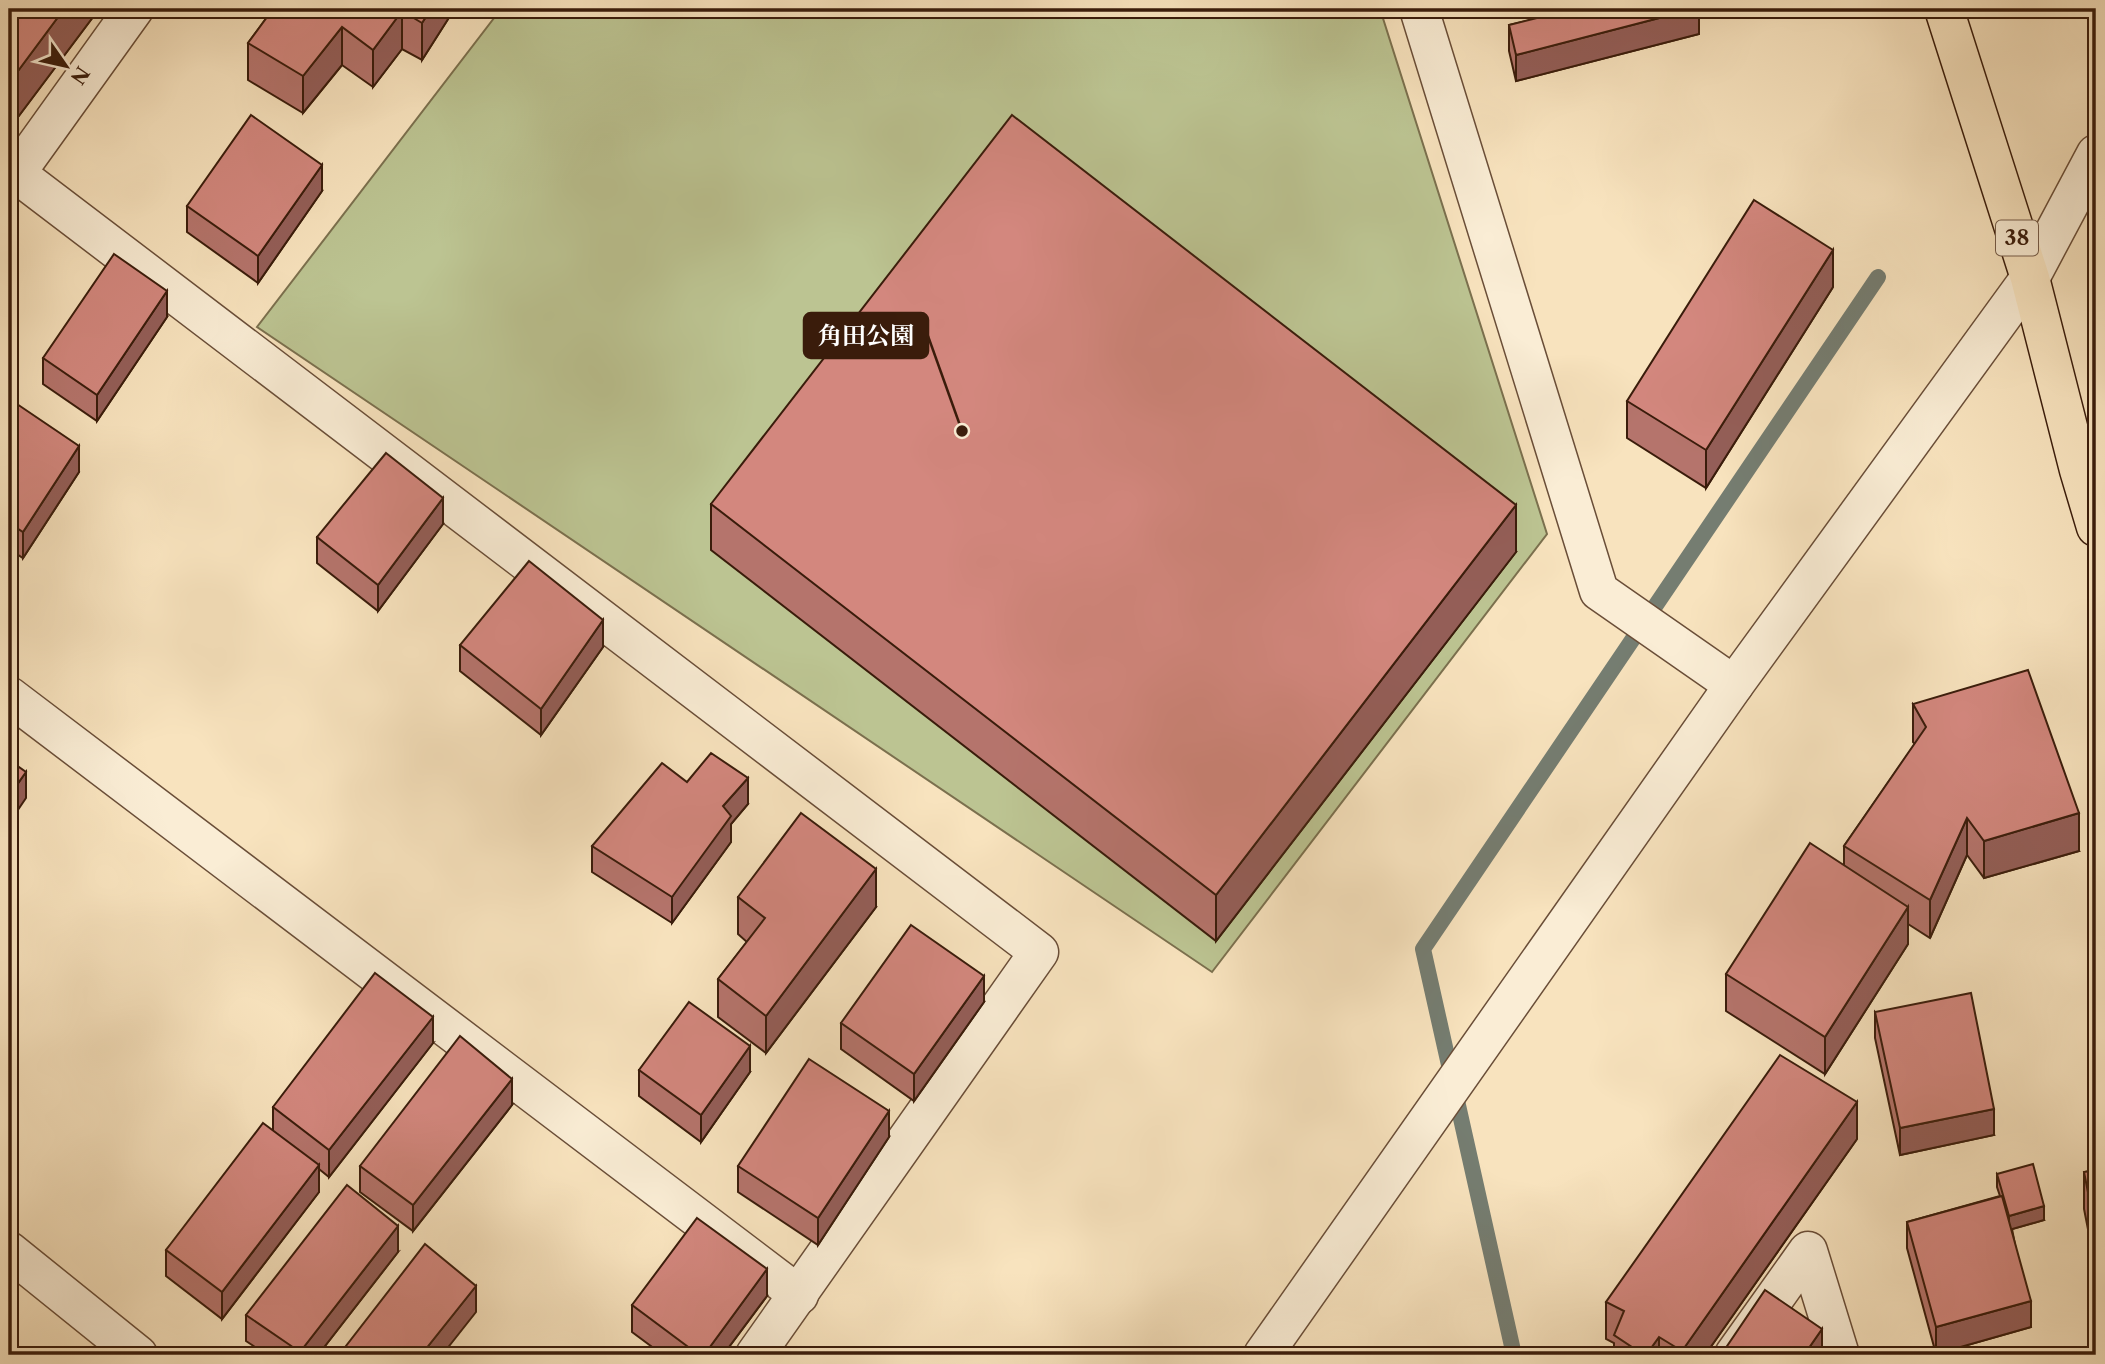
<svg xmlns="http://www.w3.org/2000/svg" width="2105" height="1364" viewBox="0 0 2105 1364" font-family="'Libre Caslon Text','Noto Serif JP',serif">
<rect width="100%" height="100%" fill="#f8e3be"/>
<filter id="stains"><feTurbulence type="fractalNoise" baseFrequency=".00286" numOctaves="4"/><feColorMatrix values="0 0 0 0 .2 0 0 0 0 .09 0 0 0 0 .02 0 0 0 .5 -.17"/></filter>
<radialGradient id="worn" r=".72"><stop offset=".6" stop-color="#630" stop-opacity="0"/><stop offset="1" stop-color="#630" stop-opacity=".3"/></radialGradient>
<path fill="#bcc492" stroke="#7b704e" stroke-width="2" d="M501,9H1380L1547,534L1212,972L257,327Z"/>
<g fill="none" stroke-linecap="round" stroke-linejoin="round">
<path stroke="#757d71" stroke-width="16" d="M1514,1355L1423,949L1878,277"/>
<g stroke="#6a4e38" stroke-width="41">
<g id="minor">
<path d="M1419,9L1599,591L1734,685"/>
<path d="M9,168L1039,952L755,1355"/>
<path d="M9,183L134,9"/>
<path d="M9,696L799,1295"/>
<path d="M9,1251L138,1355"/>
<path d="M1263,1355L1734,685L2030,278L2096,154"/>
<path d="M1734,1355L1808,1251L1840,1355"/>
</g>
</g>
<g stroke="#3a1c0b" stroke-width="41">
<path id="major" d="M1944,9L2030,278L2079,470L2096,527"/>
</g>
<use href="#minor" stroke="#faedd5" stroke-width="38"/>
<use href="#major" stroke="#f8e3be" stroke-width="38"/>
</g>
<g fill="#b5746c" stroke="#3a1c0b" stroke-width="2">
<path d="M9,9H99L15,121L9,117Z"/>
<path d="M273,9H450V16L422,60L402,49L373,87L342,65L303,113L248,80V43Z"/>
<path d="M1545,9H1699V34L1516,81L1509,51V25L1547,16Z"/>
<path d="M322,191L258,283L187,232V206Z"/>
<path d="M1833,287L1706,488L1627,438V401Z"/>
<path d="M167,317L97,421L43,384V358Z"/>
<path d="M9,408L79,472L23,558L9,549Z"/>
<path d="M711,504L1516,552L1216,941L711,550Z"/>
<path d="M443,524L378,611L317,563V537Z"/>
<path d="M460,645L603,647L541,735L460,671Z"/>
<path d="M1913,704L2079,851L1984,878L1967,855L1930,938L1908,924V944L1825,1074L1726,1011V974L1844,865V846L1915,744L1913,742Z"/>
<path d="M687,782L748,804L731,824V842L672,923L592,872V846Z"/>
<path d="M738,897L876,907L766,1053L718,1017V979L747,942L738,934Z"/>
<path d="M984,1002L914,1101L841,1049V1023Z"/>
<path d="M1875,1012L1994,1135L1900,1155L1875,1038Z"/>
<path d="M433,1043L329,1177L319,1169V1192L222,1319L166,1276V1250L273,1131V1107Z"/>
<path d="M639,1070L750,1072L701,1142L639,1096Z"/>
<path d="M512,1105L413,1231L360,1192V1166Z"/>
<path d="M889,1137L818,1245L738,1192V1166Z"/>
<path d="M1857,1139L1705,1355H1614V1343L1606,1339V1302Z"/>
<path d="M2096,1170V1270L2084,1209V1172Z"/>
<path d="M1997,1174L2044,1220L2012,1229L2031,1327L1936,1354L1907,1248V1222L2000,1196L1997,1187Z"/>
<path d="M398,1252L318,1355H267L246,1341V1315Z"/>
<path d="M767,1296L723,1355H663L632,1332V1305Z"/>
</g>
<g fill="#945e58" stroke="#3a1c0b" stroke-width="2">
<path d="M64,9H99L15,121V75Z"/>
<path d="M431,9H450V16L422,60V23Z"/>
<path d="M1694,9H1699V34L1516,81V55Z"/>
<path d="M402,11V49L373,87V50Z"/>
<path d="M342,27V65L303,113V76Z"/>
<path d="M322,165V191L258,283V256Z"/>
<path d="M1833,250V287L1706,488V450Z"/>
<path d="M167,291V317L97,421V395Z"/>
<path d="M79,446V472L23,558V532Z"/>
<path d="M443,498V524L378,611V585Z"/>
<path d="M1516,505V552L1216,941V895Z"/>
<path d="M603,620V647L541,735V709Z"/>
<path d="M26,772V798L9,823V796Z"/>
<path d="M748,778V804L731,824V842L672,923V897L723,806Z"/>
<path d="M2079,813V851L1984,878V841Z"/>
<path d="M1967,818V855L1930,938V900Z"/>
<path d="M876,869V907L766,1053V1016Z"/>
<path d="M1908,907V944L1825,1074V1037Z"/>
<path d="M984,976V1002L914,1101V1074Z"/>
<path d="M433,1017V1043L329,1177V1150Z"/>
<path d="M750,1046V1072L701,1142V1115Z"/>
<path d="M512,1079V1105L413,1231V1205Z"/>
<path d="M1857,1102V1139L1705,1355H1682V1351Z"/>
<path d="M1994,1109V1135L1900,1155V1128Z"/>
<path d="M889,1111V1137L818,1245V1218Z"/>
<path d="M319,1165V1192L222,1319V1292Z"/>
<path d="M2044,1206V1220L2009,1230V1216Z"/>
<path d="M398,1226V1252L318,1355H300V1352Z"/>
<path d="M767,1269V1296L723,1355H704Z"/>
<path d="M476,1286V1312L442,1355H421Z"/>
<path d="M2031,1301V1327L1936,1354V1327Z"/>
<path d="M1822,1329V1355H1804Z"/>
<path d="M1659,1337V1355H1646Z"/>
</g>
<g fill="#d3877e" stroke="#3a1c0b" stroke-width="2">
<path d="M9,9H64L15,75L9,71Z"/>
<path d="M273,9H431L422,23L402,11L373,50L342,27L303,76L248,43Z"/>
<path d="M1552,9H1694L1516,55L1509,25L1553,14Z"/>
<path d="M251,115L322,165L258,256L187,206Z"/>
<path d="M1012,115L1516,505L1216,895L711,504Z"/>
<path d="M1754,200L1833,250L1706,450L1627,401Z"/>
<path d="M114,254L167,291L97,395L43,358Z"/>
<path d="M14,402L79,446L23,532L9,523V408Z"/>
<path d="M386,453L443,498L378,585L317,537Z"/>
<path d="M529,561L603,620L541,709L460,645Z"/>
<path d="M2028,670L2079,813L1984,841L1967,818L1930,900L1844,846L1926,727L1913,704Z"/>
<path d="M711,753L748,778L723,806L731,816L672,897L592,846L662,763L687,782Z"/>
<path d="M9,760L26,772L9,796Z"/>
<path d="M801,813L876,869L766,1016L718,979L765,918L738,897Z"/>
<path d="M1810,843L1908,907L1825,1037L1726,974Z"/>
<path d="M911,925L984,976L914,1074L841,1023Z"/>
<path d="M375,973L433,1017L329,1150L273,1107Z"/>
<path d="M1971,993L1994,1109L1900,1128L1875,1012Z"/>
<path d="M689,1002L750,1046L701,1115L639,1070Z"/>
<path d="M460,1036L512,1079L413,1205L360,1166Z"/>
<path d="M1780,1055L1857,1102L1682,1351L1659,1337L1646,1355H1644L1614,1335L1624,1311L1606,1302Z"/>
<path d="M809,1059L889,1111L818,1218L738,1166Z"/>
<path d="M263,1123L319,1165L222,1292L166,1250Z"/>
<path d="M2033,1164L2044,1206L2009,1216L1997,1174Z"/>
<path d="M2096,1170V1233L2084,1172Z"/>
<path d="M347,1185L398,1226L300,1352L246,1315Z"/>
<path d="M2002,1196L2031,1301L1936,1327L1907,1222Z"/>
<path d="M697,1218L767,1269L704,1355H699L632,1305Z"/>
<path d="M425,1244L476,1286L421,1355H339Z"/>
<path d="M1765,1290L1822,1329L1804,1355H1721Z"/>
</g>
<g text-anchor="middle" stroke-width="7" stroke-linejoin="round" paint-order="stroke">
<rect fill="#faedd5" stroke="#745b48" stroke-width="2" x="1996" y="220.5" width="42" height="35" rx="5"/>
<g font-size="21" font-weight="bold" fill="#3a1c0b">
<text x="2017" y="245">38</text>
</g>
</g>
<path fill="none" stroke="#3a1c0b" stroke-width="2.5" d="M962 431L928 336"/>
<circle fill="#3a1c0b" stroke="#faedd5" stroke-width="2.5" cx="962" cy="431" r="7"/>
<rect fill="#3a1c0b" stroke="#3a1c0b" stroke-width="2.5" x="804" y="313" width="124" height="45" rx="7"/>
<g font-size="24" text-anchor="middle" font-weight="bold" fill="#fff">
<text x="866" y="344">角田公園</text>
</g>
<rect width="2105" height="1364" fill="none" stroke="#f8e3be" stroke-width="35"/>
<rect x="10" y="10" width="2084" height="1343" fill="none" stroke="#3a1c0b" stroke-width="3.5"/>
<rect x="18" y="18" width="2070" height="1329" fill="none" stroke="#3a1c0b" stroke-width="2"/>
<g transform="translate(66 66) rotate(124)" stroke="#faedd5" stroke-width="5" paint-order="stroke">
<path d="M0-5L12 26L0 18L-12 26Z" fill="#3a1c0b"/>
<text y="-10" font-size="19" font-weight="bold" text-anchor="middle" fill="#3a1c0b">N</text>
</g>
<rect width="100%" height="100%" filter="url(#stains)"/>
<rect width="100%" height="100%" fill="url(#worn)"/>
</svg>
